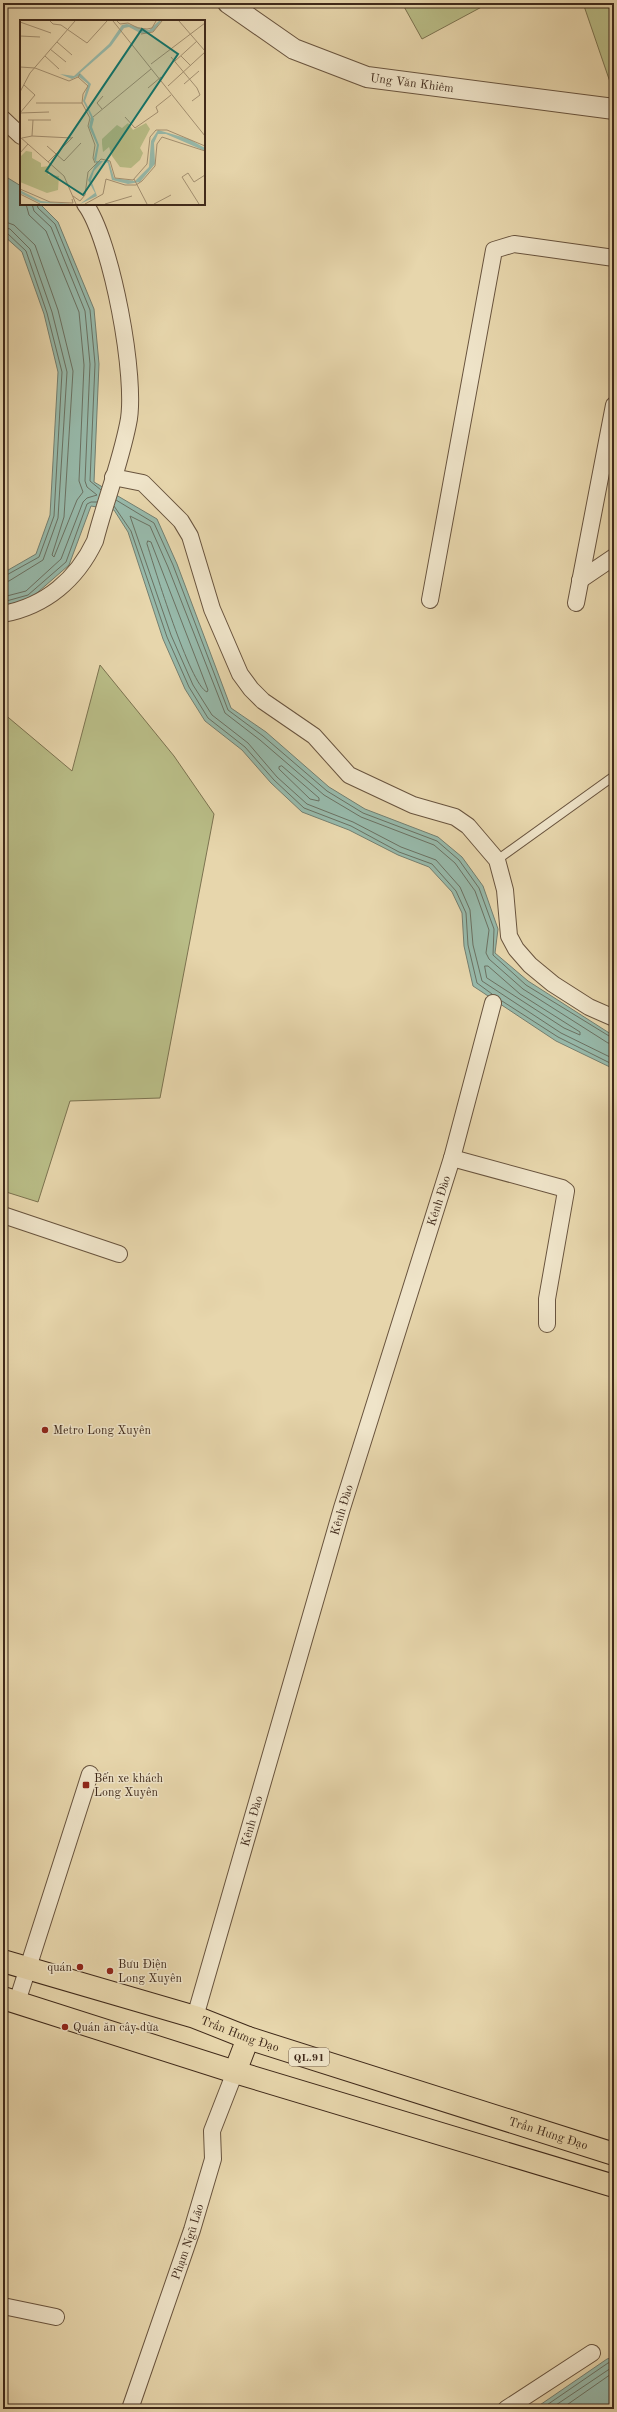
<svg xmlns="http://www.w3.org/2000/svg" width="617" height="2412" viewBox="0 0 617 2412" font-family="'Old Standard TT',serif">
<rect width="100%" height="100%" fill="#e7d6ac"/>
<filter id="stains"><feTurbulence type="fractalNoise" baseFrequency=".005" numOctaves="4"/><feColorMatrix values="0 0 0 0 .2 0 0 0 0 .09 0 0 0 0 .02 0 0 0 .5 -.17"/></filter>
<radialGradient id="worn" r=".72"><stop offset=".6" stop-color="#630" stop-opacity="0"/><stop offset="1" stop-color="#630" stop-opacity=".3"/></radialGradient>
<g fill="#b9bd87" stroke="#7c7350">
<path d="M402,3H489L422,39Z"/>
<path d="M583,3H614V79L610,82Z"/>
<path d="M100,665L174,756L214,814L160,1098L70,1101L38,1202L3,1191V713L72,771Z"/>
</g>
<g fill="#97b9aa" stroke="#747f70">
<path d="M3,175L21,186V204H40L58,222L94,309L99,364L94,482L157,519L177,564L231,708L266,732L329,787L365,809L438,837L462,857L483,886L498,929L495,953L528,981L614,1036V1069L556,1041L473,986L464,946L462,913L452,892L429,867L398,855L349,830L302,812L271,783L242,750L205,721L185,689L163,639L128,532L114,510L91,506L69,565L30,599L3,606V573L36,554L50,515L58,372L44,314L22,252L3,235Z"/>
<path d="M614,2357V2407L534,2409L607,2359Z"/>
</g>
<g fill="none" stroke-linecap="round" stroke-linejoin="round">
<g stroke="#6b7162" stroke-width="1">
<path d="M37,204L38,208L55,224L90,310L95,364L90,481L101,490"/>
<path d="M3,221L14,225L35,245L58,310L73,371L64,517L52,555L54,557L77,500L83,492L79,481L84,365L79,312L46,231L29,215L26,204"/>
<path d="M3,227L10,229L30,249L52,312L67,372L58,518L43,560L9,581L3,582"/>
<path d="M3,232L7,233L26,251L47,313L62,372L54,516L39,557L3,577"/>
<path d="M116,500L154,523L173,565L228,710L263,736L327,791L363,813L437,841L459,860L479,888L494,929L493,955L526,985L614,1039"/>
<path d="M114,506L131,531L167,637L189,687L208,718L245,747L274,780L304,808L351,826L399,852L432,864L456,891L466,913L468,945L477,983L492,994"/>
<path d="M148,541L151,542L208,690L207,692C190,685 154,566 147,544Z"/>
<path d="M3,597L26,591L61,559L83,502L87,498L97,495L87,487L85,481L90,364L85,311L51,227L34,211L32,204"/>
<path d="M3,602L28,595L66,562L87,504L91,502H97"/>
<path d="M282,766L319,798V801L310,799L279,769V767Z"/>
<path d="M485,966H488L520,994L580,1032V1035L564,1028L487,978Z"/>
<path d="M502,1001L558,1037L614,1065"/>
<path d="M614,1044L608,1043L523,989L489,959L486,953L489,930L475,891L455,863L434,845L361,817L324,795L260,740L225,713L168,567L150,526L130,516L171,635L193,685L212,715L248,743L277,777L307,804L353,822L401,847L436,860L460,887L470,910L473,945L482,981L561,1033L614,1059"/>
<path d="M541,2409L608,2363L614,2361"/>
<path d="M550,2409L614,2366"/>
<path d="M561,2409L614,2372"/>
</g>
<g stroke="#69543e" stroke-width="10">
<path id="service" d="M497,860L614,776"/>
</g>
<g stroke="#69543e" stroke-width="18">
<g id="minor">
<path d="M3,119L21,136"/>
<path d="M113,477L143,483L181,521L190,536L212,609L240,674L251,689L263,701L314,736L349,775L413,805L455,817L468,826L497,860L505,890L509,936L516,949L530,965L553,984L589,1007L614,1018"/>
<path d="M580,580L614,557"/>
<path d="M430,600L494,250L514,244L614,258"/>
<path d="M576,603L614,405"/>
<path d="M3,614C46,606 77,579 95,541C105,502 120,464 128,424C138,381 111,238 85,204"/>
<path d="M452,1158L562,1188L566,1191L547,1299V1324"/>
<path d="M3,1215L119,1254"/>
<path d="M17,2002L90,1774"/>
<path id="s1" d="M195,2017L342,1508L452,1158L493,1003"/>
<path d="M3,2306L56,2317"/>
<path id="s2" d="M130,2409L192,2230L213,2159L212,2131L235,2072"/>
<path d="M506,2409L592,2353"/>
</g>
</g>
<g stroke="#69543e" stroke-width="22">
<g id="tertiary">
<path id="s3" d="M228,3L294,49L367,77L614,109"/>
</g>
</g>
<g stroke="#3f291a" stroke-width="24">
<g id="trunk">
<path id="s4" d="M3,1961L195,2017L248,2038L614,2154"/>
<path d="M3,1998L235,2072L614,2186"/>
<path d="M235,2072L248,2038"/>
</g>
</g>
<use href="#service" stroke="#efe4c9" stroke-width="8"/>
<use href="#minor" stroke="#efe4c9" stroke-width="16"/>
<use href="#tertiary" stroke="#efe4c9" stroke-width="20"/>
<use href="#trunk" stroke="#e7d6ac" stroke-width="22"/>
</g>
<g fill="#8f2418" stroke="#efe4c9" stroke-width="1.5">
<circle cx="45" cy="1430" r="4"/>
<rect x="82" y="1781" width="8" height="8" rx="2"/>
<circle cx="80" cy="1967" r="4"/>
<circle cx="110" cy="1971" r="4"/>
<circle cx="65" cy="2027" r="4"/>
</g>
<g text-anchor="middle" stroke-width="3" stroke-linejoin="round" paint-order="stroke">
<rect fill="#efe4c9" stroke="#74614e" stroke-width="1" x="289" y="2048" width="40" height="18" rx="3"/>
<g font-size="11" font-weight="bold" fill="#3f291a">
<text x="309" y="2061">QL.91</text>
</g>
<g font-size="12" fill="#3f291a" stroke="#efe4c9">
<text dy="4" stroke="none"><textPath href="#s3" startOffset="204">Ung Văn Khiêm</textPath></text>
<text dy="4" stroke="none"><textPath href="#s1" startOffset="852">Kênh Đào</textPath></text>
<text dy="4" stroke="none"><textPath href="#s1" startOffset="528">Kênh Đào</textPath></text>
<text dy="4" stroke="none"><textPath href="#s1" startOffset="204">Kênh Đào</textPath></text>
<text dy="4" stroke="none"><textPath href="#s4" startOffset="248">Trần Hưng Đạo</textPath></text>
<text dy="4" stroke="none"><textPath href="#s4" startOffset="572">Trần Hưng Đạo</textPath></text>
<text dy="4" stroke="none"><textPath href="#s2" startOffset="177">Phạm Ngũ Lão</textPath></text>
</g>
<g font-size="12" fill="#3f291a" stroke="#efe4c9" text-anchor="start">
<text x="53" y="1434">Metro Long Xuyên</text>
<text x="94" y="1782">Bến xe khách<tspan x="94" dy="14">Long Xuyên</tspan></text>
<text x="118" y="1968">Bưu Điện<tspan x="118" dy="14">Long Xuyên</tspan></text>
<text x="72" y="1971" text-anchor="end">quán</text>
<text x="73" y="2031">Quán ăn cây dừa</text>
</g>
</g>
<g transform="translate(20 20)">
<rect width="185" height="185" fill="#e7d6ac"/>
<path d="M108,103L113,110L126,103L130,109L120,128L123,133L120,140L111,148L100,147L92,136L89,127L83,132L82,124V119L97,105L102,108ZM6,131L12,132V138L21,143V147L30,146L28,155L39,156L38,170L27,173L0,162V137Z" fill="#b9bd87"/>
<path d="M139,1H141L134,11L128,13H120L109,7L104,8L91,26L60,53L71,64L65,81L74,99L72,107L79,125L76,141H89L94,158L115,161L129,147L131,121L138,110L169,119L185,128V131L146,114H138L134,123L135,144L120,162L108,164L92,160L88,143L83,141L74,151L71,160L77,176L60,184L75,173L68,160L76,143L74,139L77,125L69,107L71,97L63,81L68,64L58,56L52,59L40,54L54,56L89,24L102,5L107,4L129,10ZM0,170L21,181L51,184L20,183L0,173Z" fill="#97b9aa"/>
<path fill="none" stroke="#a49172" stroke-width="1" d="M30,1L33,4L41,5L67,23L87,1M93,1L185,116M97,1L100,4L108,3L118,8L127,9L132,8L136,1M159,1L185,31M0,2L31,13M121,14L133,12L142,1M0,16L20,17M37,22L52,35M30,29L46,42M25,36L39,49M161,36L171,46M151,37L177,68L180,75L172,81M155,41L177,21M131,44L185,3M0,47L15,48L49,61L58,57M60,54L58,57L68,66L63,74L62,83L70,98L68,106L75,125L73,138L75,143M164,64L179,51M148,66L185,32M128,68L141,57M0,72L10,53L55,1M16,83H62M82,89L77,83L83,76M0,93L15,75L4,65M0,93L29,92M73,97L131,49M105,97L115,108L138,92L136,87L151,75M8,100H31M12,116L52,118M0,117L44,156L56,184M2,118L12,116L13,100M27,126L44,141L61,123M0,133L8,124M28,142L53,117M114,159L127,184M0,169L30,182L53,183L52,179M0,174L20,184M53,176L60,181L65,175L68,152L81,139L90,141L95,158L113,160L127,144L130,117L136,110H147L185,126M65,184L83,174L86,159L105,165H116L122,161L135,146L137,124L142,117L185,131M85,184L112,176M134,184L151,175M179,184L162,157L168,153L174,162L185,155"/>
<path fill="#0f766e" fill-opacity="0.15" stroke="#0f766e" stroke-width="2" d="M122,9L158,34L63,175L26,151Z"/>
<rect width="185" height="185" fill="none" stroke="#3f291a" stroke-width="2"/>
</g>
<rect width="617" height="2412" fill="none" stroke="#e7d6ac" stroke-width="16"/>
<rect x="4" y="4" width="609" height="2404" fill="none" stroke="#3f291a" stroke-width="2"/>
<rect x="8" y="8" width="601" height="2396" fill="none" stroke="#3f291a"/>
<rect width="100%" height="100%" filter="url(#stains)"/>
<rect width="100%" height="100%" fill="url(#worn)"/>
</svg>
